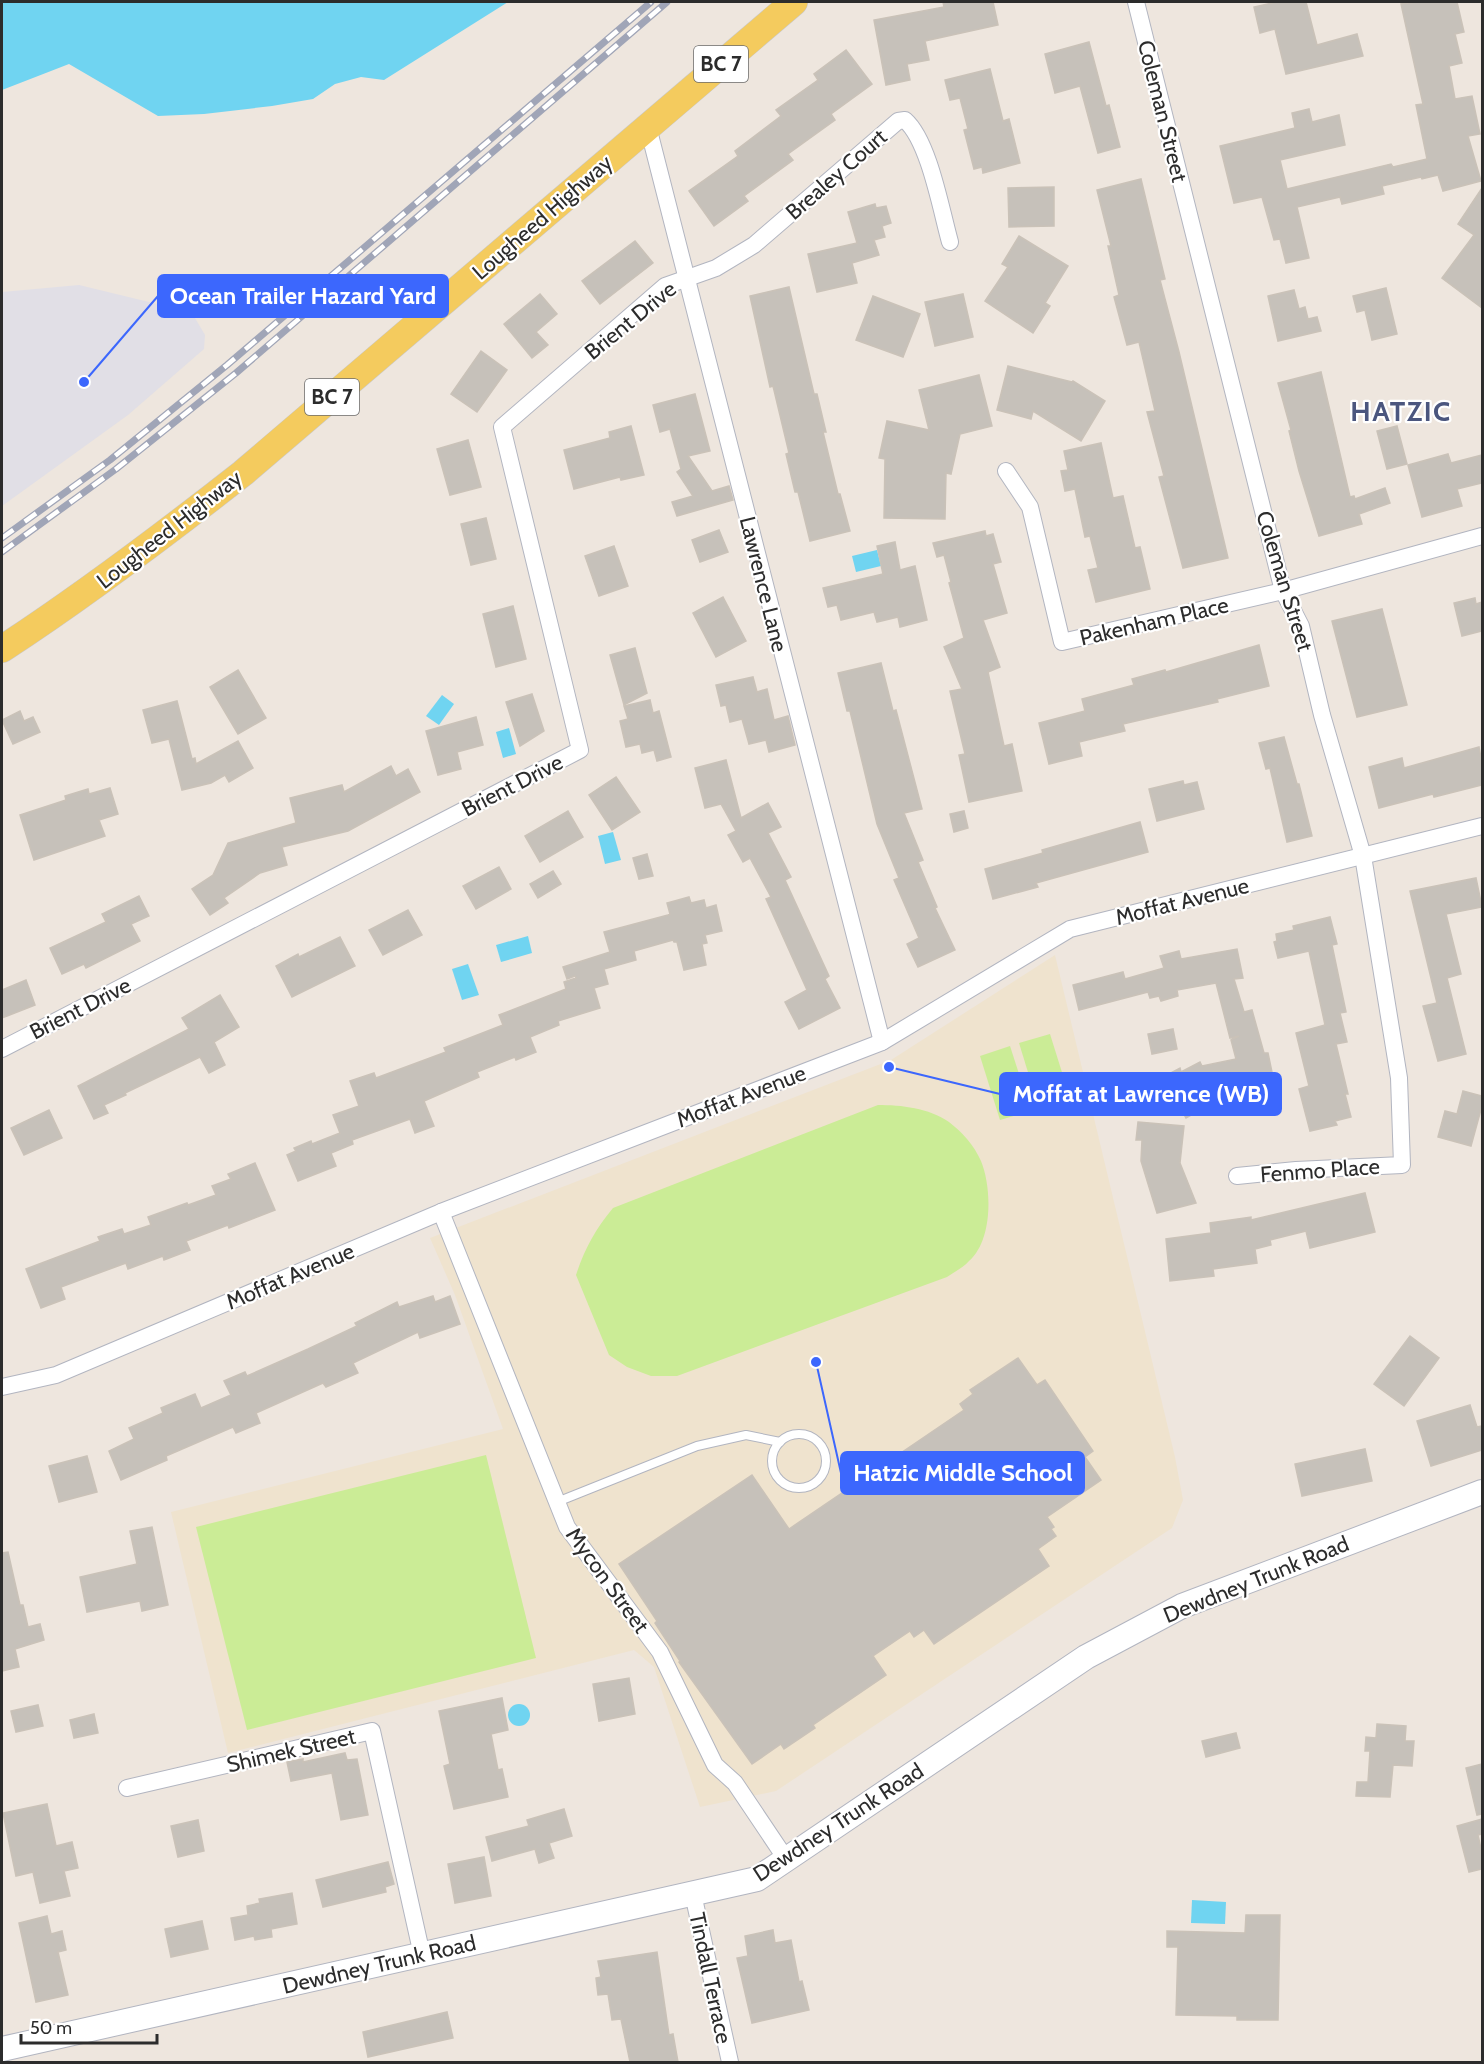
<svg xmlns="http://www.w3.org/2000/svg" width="1484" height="2064" viewBox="0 0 1484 2064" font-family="Cabin,sans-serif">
<rect width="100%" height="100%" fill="#eee6de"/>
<path fill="#e1dfe6" d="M79,285L182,310L195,318L205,335L204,349L128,415L2,506V292Z"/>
<path fill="#efe3ce" d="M1055,955L1175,1457L1183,1500L1172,1528L776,1791L700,1807L654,1667L634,1650L228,1753L171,1512L503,1429L455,1295L430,1238L891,1060Z"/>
<g fill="#cbec96">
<path d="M1050,1034L1070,1098L1039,1108L1019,1043Z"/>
<path d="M1010,1046L1031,1111L1000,1120L980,1056Z"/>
<path d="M878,1105C901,1105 929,1108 949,1122C962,1132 974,1145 981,1161C992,1188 993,1240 969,1261C963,1268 954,1272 947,1277L677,1376H651L627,1367L609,1355L576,1275C585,1248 595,1230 613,1208Z"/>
<path d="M486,1455L536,1658L247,1730L196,1527Z"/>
</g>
<g fill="#70d4f1">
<path d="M2,2H508L384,80L361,77L335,84L313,99L272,106L204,114L158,116L69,64L2,90Z"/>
<path d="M877,550L881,566L856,572L852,556Z"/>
<path d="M442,695L454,704L439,725L426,716Z"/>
<path d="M509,728L516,754L503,758L496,732Z"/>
<path d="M613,832L621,860L605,864L598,836Z"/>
<path d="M528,936L532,953L501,962L496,945Z"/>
<path d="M468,964L479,995L462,1000L452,969Z"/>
<circle cx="519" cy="1715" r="11"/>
<path d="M1192,1900L1226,1902L1225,1924L1191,1923Z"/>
</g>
<g fill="#c6c1ba" stroke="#cac2b8" stroke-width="1.5">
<path d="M943,2H993L998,25L925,41L929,60L907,64L910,80L886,85L874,20L944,7Z"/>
<path d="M1276,2H1306L1317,45L1357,34L1363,56L1286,74L1275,29L1260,33L1254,7Z"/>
<path d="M1416,2H1457L1464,32L1455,34L1462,63L1449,66L1455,99L1472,96L1480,134L1468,136L1481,181L1443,191L1438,175L1422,179L1421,177L1382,186L1384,194L1342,204L1340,197L1297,207L1309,258L1286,263L1280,239L1274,240L1262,197L1234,203L1220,146L1295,128L1292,113L1309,109L1312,122L1339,115L1345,145L1280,160L1287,189L1391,164L1393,167L1427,159L1416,105L1423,104L1401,4Z"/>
<path d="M1089,42L1106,106L1109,105L1120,147L1098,153L1080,86L1055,93L1045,54Z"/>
<path d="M846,50L872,84L831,114L835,120L788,154L793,160L744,196L748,201L714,226L689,191L738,156L735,151L781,116L776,110L818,80L814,74Z"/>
<path d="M990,69L1003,121L1009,119L1020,163L983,173L982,167L974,169L964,130L968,129L960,98L950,100L945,80Z"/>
<path d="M1141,179L1165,279L1160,280L1179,352L1228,558L1183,568L1159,477L1164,476L1147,412L1155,411L1139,342L1127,345L1114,297L1119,295L1108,246H1111L1097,190Z"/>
<path d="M1054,187V226L1009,227L1008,188Z"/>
<path d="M1482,188V308L1442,278L1474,235L1458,224Z"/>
<path d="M875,204L876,208L886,206L891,223L882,226L885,237L874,240L879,255L852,263L857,283L817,292L808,254L857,243L848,212Z"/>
<path d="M1019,236L1068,266L1045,303L1050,306L1033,333L985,301L1008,267L1002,264Z"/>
<path d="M635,241L653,263L600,304L582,281Z"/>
<path d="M789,287L814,394H817L826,432H823L838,494H840L850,531L810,541L798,492H795L786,454L789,453L773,386L770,387L750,296Z"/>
<path d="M1386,288L1397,334L1372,340L1365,310L1357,312L1353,296Z"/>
<path d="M1294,290L1299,309L1305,307L1308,319L1317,317L1321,331L1278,341L1268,296Z"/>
<path d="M540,294L557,314L536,332L548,345L532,358L504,324Z"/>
<path d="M963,294L973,337L935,346L925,302Z"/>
<path d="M873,296L920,314L903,357L856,340Z"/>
<path d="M481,351L507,370L477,412L451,394Z"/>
<path d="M1008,366L1072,382L1073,381L1105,401L1081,441L1033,411L1031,419L997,410Z"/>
<path d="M1321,372L1350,497L1354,496L1355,499L1385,488L1390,503L1359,514L1362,524L1319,536L1299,471L1289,431L1291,430L1278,383Z"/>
<path d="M979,375L992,426L960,434L951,474L946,473L945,519L884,518L885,459L879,458L887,421L929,430L919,390Z"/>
<path d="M695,394L710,451L688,456L712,491L729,486L733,500L677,516L672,502L693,496L677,472L681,469L670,429L660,432L653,405Z"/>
<path d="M631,426L644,475L621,480L620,477L574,489L564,450L610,438L609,432Z"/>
<path d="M1397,426L1407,464L1387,469L1377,431Z"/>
<path d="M468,440L481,487L450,495L437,449Z"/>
<path d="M1101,443L1113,498L1123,496L1135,548L1140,547L1150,589L1096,602L1088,570L1098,568L1090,536L1085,537L1075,489L1065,491L1061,471L1068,470L1064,451Z"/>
<path d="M1448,454L1451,463L1482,455V483L1457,489L1462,506L1422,517L1408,465Z"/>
<path d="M486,518L496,559L471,565L461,524Z"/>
<path d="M719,530L728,552L700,562L692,540Z"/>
<path d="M985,531L986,536L993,534L1001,562L993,564L1007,613L983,620L1000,667L988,672L1004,746L1012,744L1022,791L969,802L959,755L965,754L950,691L962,689L944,647L964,638L949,583L951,582L944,555L937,557L933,543Z"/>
<path d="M895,542L900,570L915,566L927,620L900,627L898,617L877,622L874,612L841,620L837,605L828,607L823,588L883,574L877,546Z"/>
<path d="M614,546L628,586L599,596L585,556Z"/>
<path d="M723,597L746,641L716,657L693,613Z"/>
<path d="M1475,598L1476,604L1482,602V631L1462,636L1454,603Z"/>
<path d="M513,606L526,659L496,667L483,614Z"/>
<path d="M1382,609L1407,705L1357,717L1332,621Z"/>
<path d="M1259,645L1269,686L1217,699L1218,702L1123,724L1125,731L1079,742L1082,756L1049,764L1039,723L1085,711L1082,699L1134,685L1132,679L1165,670L1166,672Z"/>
<path d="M635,648L647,693L624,705L610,655Z"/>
<path d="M881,663L893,711L896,710L922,809L904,813L923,860L918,862L937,907L935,908L955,950L918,967L907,944L919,938L894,880L899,878L877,824L850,711H847L838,673Z"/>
<path d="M238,670L266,718L238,734L210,687Z"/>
<path d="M753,677L757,692L767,689L774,720L788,716L795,745L769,752L766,740L749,744L742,719L730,722L726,705L721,706L716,685Z"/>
<path d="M532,694L544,731L520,746L506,702Z"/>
<path d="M650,700L653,713L659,711L671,757L657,761L654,750L642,753L640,744L626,747L620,721L628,719L624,706Z"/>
<path d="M177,701L192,759L195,758L196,764L238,741L253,768L229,782L225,775L211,783L182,790L169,739L152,743L143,710Z"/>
<path d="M20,711L24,721L33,717L40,732L13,744L2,720Z"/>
<path d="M476,717L483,745L457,752L461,769L438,775L426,731Z"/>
<path d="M1284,737L1297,784H1299L1312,836L1287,842L1270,768L1266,769L1259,743Z"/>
<path d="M1479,747L1482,763V785L1434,797L1433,794L1379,808L1369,767L1402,758L1404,768Z"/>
<path d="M726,760L741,818L768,803L781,827L768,833L791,877L785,880L829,976L825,979L840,1008L799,1029L785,1002L807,990L766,899L771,897L750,858L743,862L728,835L736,831L721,804L705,808L695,768Z"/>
<path d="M391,766L396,776L408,769L420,792L348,831L282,847L287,865L260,873L224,898L228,903L210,915L192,889L213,875L228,843L296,823L290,798L342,785L344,792Z"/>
<path d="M616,777L640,812L612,830L589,795Z"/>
<path d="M1183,781L1184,785L1197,782L1204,809L1157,821L1149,789Z"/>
<path d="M110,788L118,814L99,820L105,836L34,860L20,815L66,800L65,796L88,789L89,794Z"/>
<path d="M568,811L583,837L540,862L525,836Z"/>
<path d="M964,811L968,828L954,832L950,814Z"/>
<path d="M1140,822L1148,852L1036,883L1038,887L993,899L985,869L1043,853L1042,850Z"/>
<path d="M647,854L653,876L639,879L633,858Z"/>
<path d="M499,867L511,889L476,909L463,886Z"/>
<path d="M553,871L561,884L538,898L530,884Z"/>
<path d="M1476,878L1482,907L1446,914L1461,974L1447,978L1466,1054L1438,1061L1423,1006L1437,1003L1410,891Z"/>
<path d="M139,896L149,916L131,924L140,941L86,968L84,964L62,974L50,948L106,922L102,914Z"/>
<path d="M689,897L691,903L704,900L706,908L716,905L722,931L705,935L707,943L702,944L706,965L684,970L677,942H674L673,940L634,951L636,960L604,969L608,984L594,988L600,1008L558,1021L559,1025L530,1037L536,1052L516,1060L515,1057L477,1072L479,1077L424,1101L434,1126L415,1133L410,1119L352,1140L353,1144L331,1153L336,1166L298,1181L287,1155L296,1151L294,1148L311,1141L312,1144L340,1133L333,1115L359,1106L350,1081L374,1073L376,1078L446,1052L444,1048L503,1025L499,1015L566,989L564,982L576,978L575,976L567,979L563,967L610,952L604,932L668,915L670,914L667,903Z"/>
<path d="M408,910L422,935L383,955L369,930Z"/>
<path d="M1330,917L1337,944L1332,945L1346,1012L1340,1013L1347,1042L1336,1044L1348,1094H1345L1351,1117L1335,1121L1337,1125L1310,1131L1299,1089L1309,1086L1296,1033L1325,1025L1309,951L1278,958L1274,942L1277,941L1276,934L1294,930L1293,926Z"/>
<path d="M340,937L355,966L292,997L276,966L298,954L299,957Z"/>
<path d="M1237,949L1243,978L1234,979L1244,1012L1252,1010L1264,1053H1268L1277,1096L1260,1100L1258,1090L1221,1098L1186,1118L1163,1077L1180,1068L1181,1072L1200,1062L1202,1066L1236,1059L1231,1040L1239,1036L1230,1038L1216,983L1177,990L1178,996L1161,1001L1159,996L1150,998L1148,992L1079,1010L1073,985L1123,972L1125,979L1164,968L1160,956L1179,951L1181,959Z"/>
<path d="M26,980L35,1005L2,1018V990Z"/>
<path d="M220,995L239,1027L214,1042L225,1065L209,1073L200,1057L125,1093L126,1095L104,1105L108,1113L94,1119L78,1086L189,1029L182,1018Z"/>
<path d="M1173,1029L1177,1049L1152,1054L1148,1034Z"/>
<path d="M1463,1091L1482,1096V1106L1471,1146L1438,1137L1445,1111L1457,1114Z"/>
<path d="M49,1110L62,1138L24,1155L11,1128Z"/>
<path d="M1138,1122L1184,1126L1180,1163L1196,1203L1157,1213L1141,1161L1142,1140H1136Z"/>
<path d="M255,1163L275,1210L229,1228L228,1225L186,1241L190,1250L164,1260L163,1256L128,1269L126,1263L61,1287L65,1299L41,1308L26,1269L100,1241L98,1237L122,1229L124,1234L151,1225L148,1217L187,1203L188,1205L216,1195L212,1186L231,1179L228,1174Z"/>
<path d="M1365,1193L1375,1232L1310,1248L1306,1231L1270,1240L1271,1245L1255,1249L1257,1263L1213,1269L1214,1276L1170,1281L1166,1239L1211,1233L1210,1223L1251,1217V1220Z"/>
<path d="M433,1296L435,1302L450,1296L460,1324L420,1338L418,1332L353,1363L358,1373L326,1387L323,1383L256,1413L260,1423L236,1433L233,1427L166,1456L167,1460L121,1480L109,1451L134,1439L129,1428L163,1413L161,1408L195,1394L201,1408L231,1395L224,1381L245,1372L247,1376L308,1349L357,1326L355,1323L397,1302L399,1307Z"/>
<path d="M1410,1336L1439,1358L1404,1406L1374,1384Z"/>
<path d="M1018,1358L1037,1385L1045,1380L1093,1451L1085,1457L1101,1480L1047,1517L1054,1527L1051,1529L1056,1536L1038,1549L1049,1566L934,1644L924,1630L914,1637L910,1631L873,1656L886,1675L813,1725L815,1728L784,1749L781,1744L752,1764L679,1662L680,1661L655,1623L657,1621L619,1564L752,1475L789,1529L964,1410L960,1404L973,1394L970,1390Z"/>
<path d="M1470,1405L1477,1427L1482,1426V1450L1431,1466L1417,1421Z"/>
<path d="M1365,1449L1372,1481L1302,1496L1295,1464Z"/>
<path d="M87,1456L97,1492L59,1502L49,1466Z"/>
<path d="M152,1527L168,1605L142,1611L140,1601L87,1612L80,1577L137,1564L130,1531Z"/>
<path d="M8,1552L20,1605H23L28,1627L40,1624L44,1640L15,1649L19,1667L2,1671V1553Z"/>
<path d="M629,1678L635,1714L599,1721L593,1684Z"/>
<path d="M502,1698L508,1730L491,1734L498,1770L502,1769L508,1797L454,1809L444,1766L450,1764L439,1711Z"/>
<path d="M38,1705L43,1726L16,1732L11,1711Z"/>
<path d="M94,1714L98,1733L74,1738L70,1720Z"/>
<path d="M1377,1724L1406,1726L1405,1741H1414L1412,1766L1393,1765L1390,1797L1356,1796L1357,1782H1368L1370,1751H1365L1366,1737L1376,1738Z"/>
<path d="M1236,1733L1240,1748L1206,1757L1202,1741Z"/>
<path d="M345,1753L347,1760L357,1759L368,1815L341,1820L332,1773L291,1781L287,1762L303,1759V1762Z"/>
<path d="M1482,1764V1814L1477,1815L1466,1768Z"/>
<path d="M47,1804L56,1846L72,1842L78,1868L64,1871L70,1896L40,1903L33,1872L16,1876L3,1813Z"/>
<path d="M564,1809L572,1836L549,1843L554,1858L539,1863L535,1849L492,1861L486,1837L529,1826L527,1820Z"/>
<path d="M1482,1819V1834L1478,1835L1482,1853V1869L1469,1872L1457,1826Z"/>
<path d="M198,1820L204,1851L178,1857L171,1826Z"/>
<path d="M484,1857L491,1896L455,1903L448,1864Z"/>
<path d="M388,1862L394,1884L385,1887L386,1892L323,1907L316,1880Z"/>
<path d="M292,1893L297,1924L271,1929L272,1937L255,1940L254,1936L235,1940L231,1918L248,1915L247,1906L260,1903L259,1899Z"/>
<path d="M1246,1915H1280L1278,2020H1237V2016L1176,2015L1178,1947H1167V1931L1245,1933Z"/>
<path d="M47,1916L51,1934L62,1931L66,1950L58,1952L68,1995L36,2002L19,1923Z"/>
<path d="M202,1921L208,1949L171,1957L165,1929Z"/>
<path d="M773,1930L775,1943L791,1940L799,1982L802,1981L809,2010L752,2023L737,1958L748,1956L745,1936Z"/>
<path d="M657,1952L669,2035L673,2034L678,2062H630L621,2019L612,2020L608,1994L598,1995L596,1978L601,1977L598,1961Z"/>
<path d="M447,2012L453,2038L368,2057L363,2032Z"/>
</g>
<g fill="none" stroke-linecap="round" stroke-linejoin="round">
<g stroke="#b2b5c0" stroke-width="10">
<g id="lane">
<circle cx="799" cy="1461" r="27"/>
<path d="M557,1502L697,1446L746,1435L780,1442"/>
</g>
</g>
<g stroke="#b2b5c0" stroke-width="18">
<g id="street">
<path d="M1136,2L1283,591L1301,626L1322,715L1363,856L1399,1078L1402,1165L1296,1170L1237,1176"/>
<path d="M648,127L882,1042"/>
<path d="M1006,471L1030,507L1062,642L1283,591L1482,536"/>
<path d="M2,1049L580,750L502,427L665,286L716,268L754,245L898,121L905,120C929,141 941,210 950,242"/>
<path d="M441,1212L567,1527L660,1652L715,1765L735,1783L786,1859"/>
<path d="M2,1387L56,1375L441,1212L882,1042L1070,929L1482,826"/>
<path d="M127,1788L372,1731L422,1955"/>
<path d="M693,1894L730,2062"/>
</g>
</g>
<g stroke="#b2b5c0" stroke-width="26">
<path id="secondary" d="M2,2049L757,1879L1086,1657L1182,1606L1482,1492"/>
</g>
<g stroke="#c8c8c8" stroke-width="28">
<path id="primary" d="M2,649C85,595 164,535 243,473L794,2"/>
</g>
<use href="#lane" stroke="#fff" stroke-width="8"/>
<use href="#street" stroke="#fff" stroke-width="16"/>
<use href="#secondary" stroke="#fff" stroke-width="24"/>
<use href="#primary" stroke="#f4cb5e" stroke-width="27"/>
<g stroke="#a0a5b7" stroke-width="7">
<g id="rail">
<path d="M2,538L110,460L227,365L651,2"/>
<path d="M2,552L116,469L236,373L667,2"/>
</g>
</g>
<use href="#rail" stroke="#fff" stroke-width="4.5" stroke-dasharray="14" stroke-linecap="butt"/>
</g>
<g text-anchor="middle" stroke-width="4.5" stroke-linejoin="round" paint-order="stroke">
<g fill="#fff" stroke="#6b6b6b" stroke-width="1.5">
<rect x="694" y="46" width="54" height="36" rx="4.5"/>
<rect x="305" y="379" width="54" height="36" rx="4.5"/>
</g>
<g font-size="21" font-weight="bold" fill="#2c2c2c">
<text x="721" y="71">BC 7</text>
<text x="332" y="404">BC 7</text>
</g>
<g font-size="22" fill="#2c2c2c" stroke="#fff">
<text transform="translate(1163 111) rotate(76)" y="8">Coleman Street</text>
<text transform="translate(836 174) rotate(-41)" y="8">Brealey Court</text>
<text transform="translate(542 217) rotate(-41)" y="8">Lougheed Highway</text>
<text transform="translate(630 320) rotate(-39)" y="8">Brient Drive</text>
<text transform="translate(169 529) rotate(-38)" y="8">Lougheed Highway</text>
<text transform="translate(1285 581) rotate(73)" y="8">Coleman Street</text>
<text transform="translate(764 584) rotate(76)" y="8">Lawrence Lane</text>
<text transform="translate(1154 621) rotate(-13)" y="8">Pakenham Place</text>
<text transform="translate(512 785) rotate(-27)" y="8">Brient Drive</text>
<text transform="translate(1182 901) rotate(-14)" y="8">Moffat Avenue</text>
<text transform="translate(80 1008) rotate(-27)" y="8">Brient Drive</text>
<text transform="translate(741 1096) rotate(-21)" y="8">Moffat Avenue</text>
<text transform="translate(1320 1170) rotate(-4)" y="8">Fenmo Place</text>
<text transform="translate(290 1276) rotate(-23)" y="8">Moffat Avenue</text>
<text transform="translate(1256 1579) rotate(-22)" y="8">Dewdney Trunk Road</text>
<text transform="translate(608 1580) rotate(54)" y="8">Mycon Street</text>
<text transform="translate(291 1750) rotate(-13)" y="8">Shimek Street</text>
<text transform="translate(838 1822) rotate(-33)" y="8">Dewdney Trunk Road</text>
<text transform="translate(379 1964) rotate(-13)" y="8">Dewdney Trunk Road</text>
<text transform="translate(711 1978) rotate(78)" y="8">Tindall Terrace</text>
</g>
<g font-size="28" font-weight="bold" letter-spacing="1.5" fill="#4b567e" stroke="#fff">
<text x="1401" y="421">HATZIC</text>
</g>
</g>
<path fill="none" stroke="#3c67fd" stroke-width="2" d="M84 382L158 296M889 1067L1000 1094M816 1362L841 1473"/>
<g fill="#3c67fd" stroke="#fff" stroke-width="2">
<circle cx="84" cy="382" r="6"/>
<circle cx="889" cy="1067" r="6"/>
<circle cx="816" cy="1362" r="6"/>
</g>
<g fill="#3c67fd" stroke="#3c67fd" stroke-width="2">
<rect x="158" y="275" width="290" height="42" rx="6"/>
<rect x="1000" y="1073" width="281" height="42" rx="6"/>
<rect x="841" y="1452" width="243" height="42" rx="6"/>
</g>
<g font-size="24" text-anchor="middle" font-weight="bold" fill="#fff">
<text x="303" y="304">Ocean Trailer Hazard Yard</text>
<text x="1141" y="1102">Moffat at Lawrence (WB)</text>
<text x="963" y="1481">Hatzic Middle School</text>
</g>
<rect width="1484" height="2064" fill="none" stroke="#2c2c2c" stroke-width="6"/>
<path d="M21 2034v9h136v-9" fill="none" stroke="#2c2c2c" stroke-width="3"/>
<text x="30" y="2034" font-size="18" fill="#2c2c2c" stroke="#ffffff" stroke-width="4.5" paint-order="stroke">50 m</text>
</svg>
